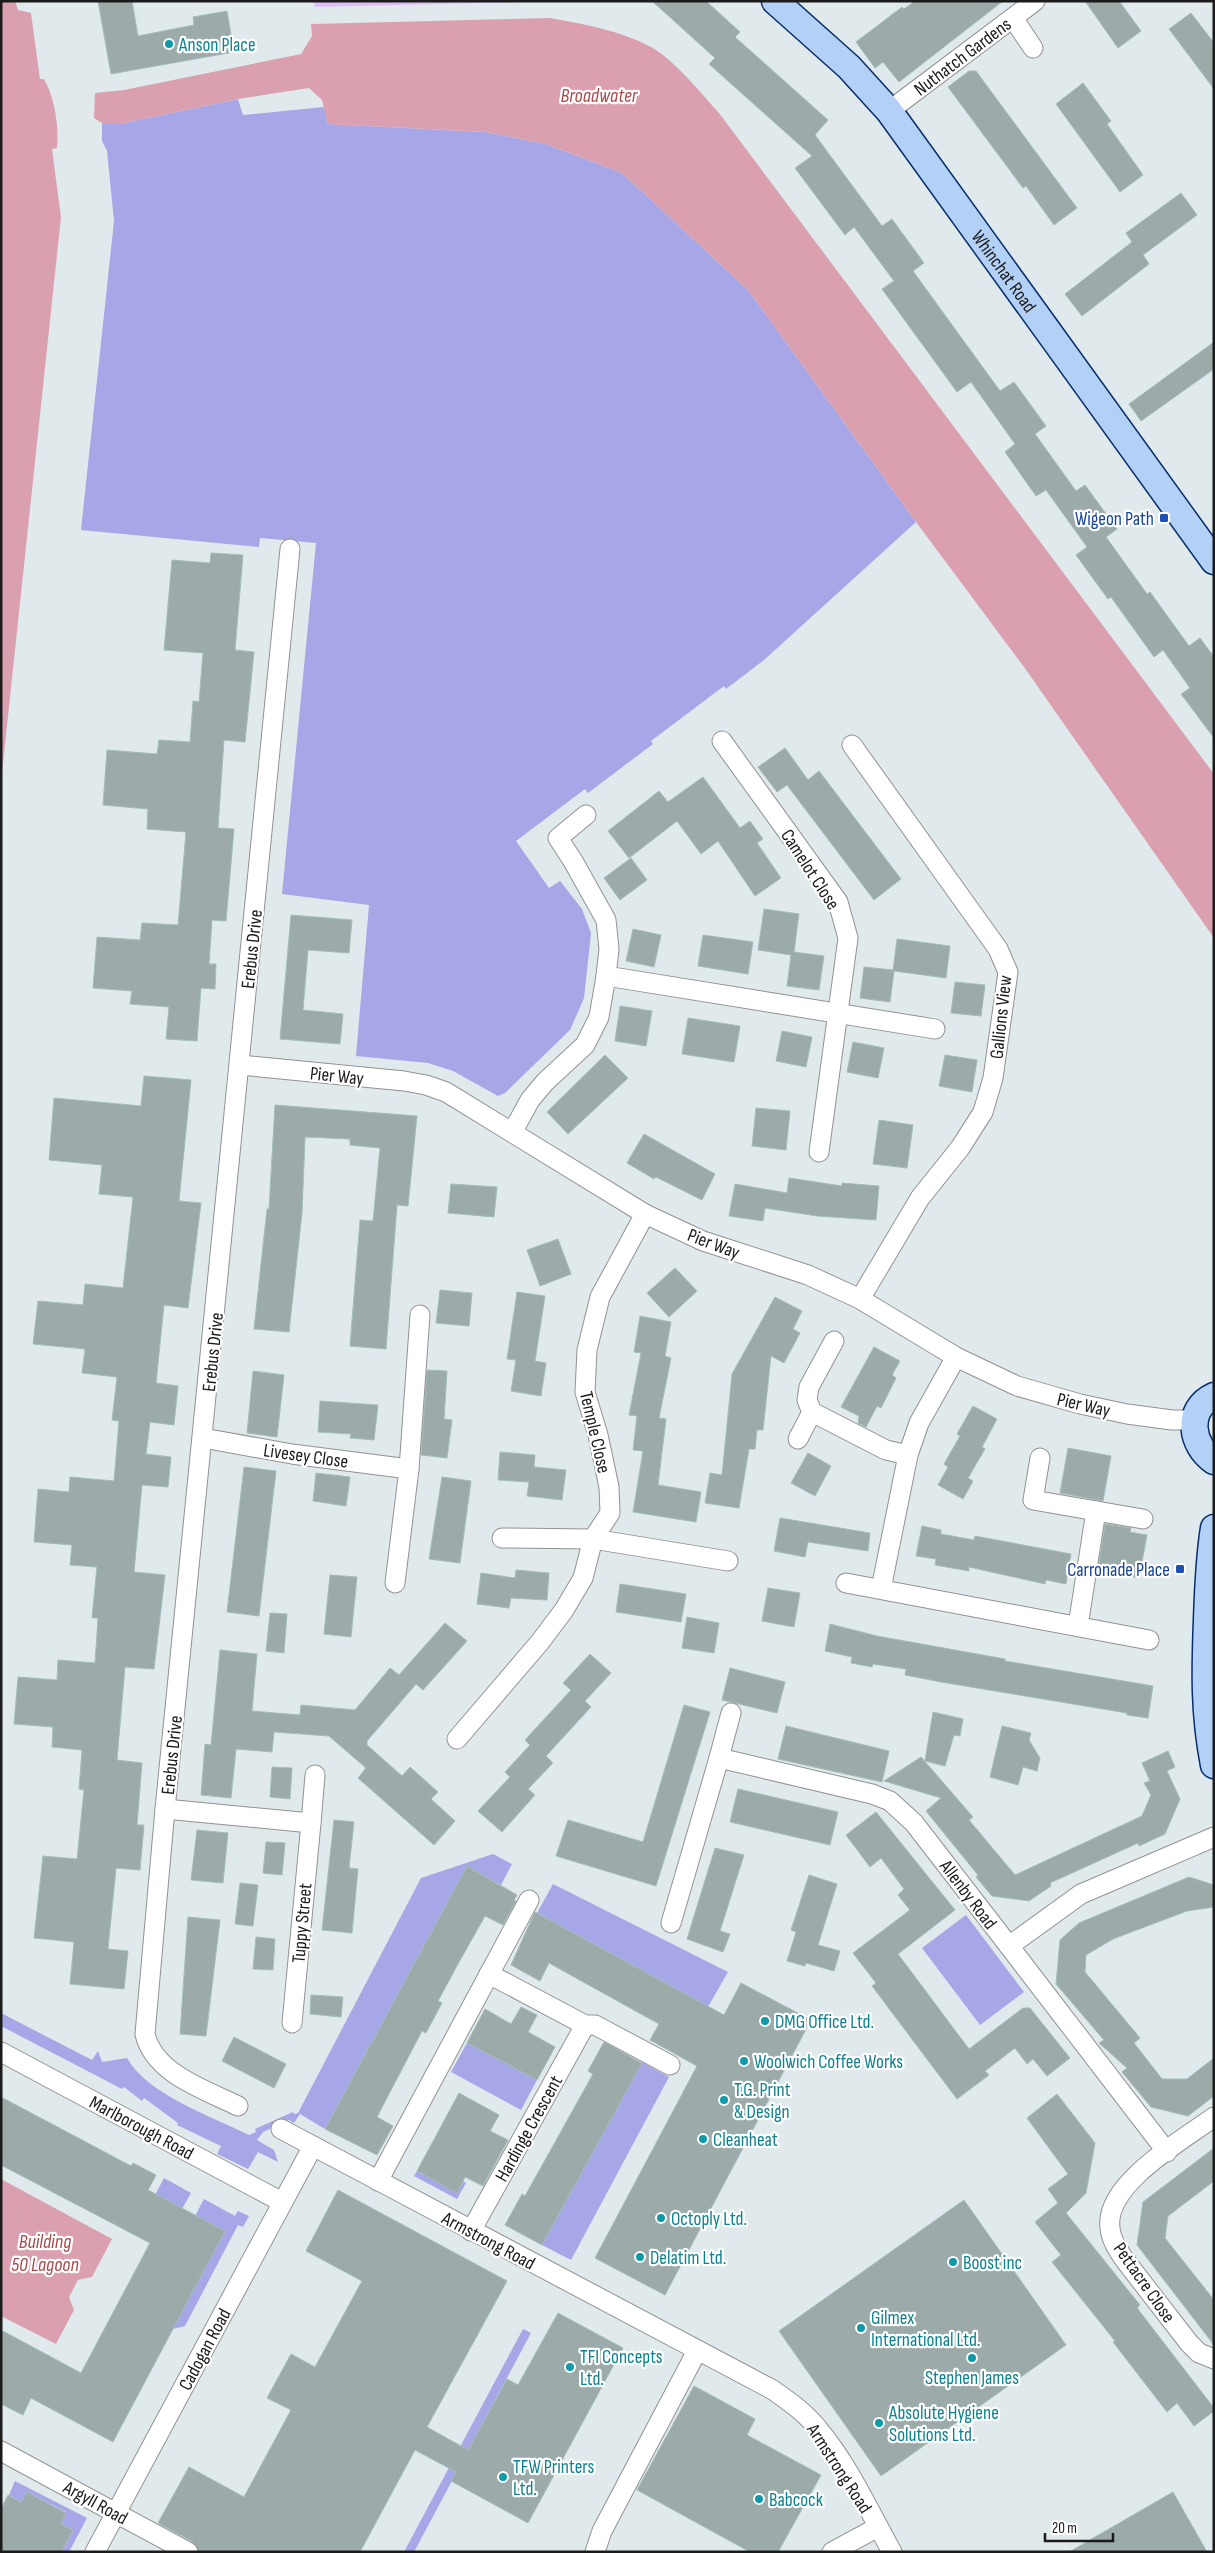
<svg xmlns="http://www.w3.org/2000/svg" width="1215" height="2553" viewBox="0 0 1215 2553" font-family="'Sofia Sans Condensed',sans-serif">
<rect width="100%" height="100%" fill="#e0eaec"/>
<g fill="#a7a6e7">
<path d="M238,99L243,115L324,107L328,124L486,132L546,144L622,173L748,290L916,522L764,660L726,689L724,686L651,741L653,744L588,793L585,789L516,841L549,888L560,881L582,909L591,933L584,998L570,1030L505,1093L498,1096L453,1071L428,1063L356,1056L369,905L282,894L316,543L260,538L259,547L81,530L114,221L107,151L102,141V123H124Z"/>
<path d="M493,1854L512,1864L501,1885L467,1867L325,2129L300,2114L294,2123L289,2120L263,2132L257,2140L274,2150L278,2162L258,2152L248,2169L217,2154L221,2146L177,2125L178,2123L144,2098L142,2101L124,2087L122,2089L1,2026V2013L92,2060L98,2051L102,2062L127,2058C148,2095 211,2116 249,2135L256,2132L255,2129L293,2112L294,2114L298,2113L421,1878Z"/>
<path d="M553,1884L728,1972L708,2007L537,1913Z"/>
<path d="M966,1915L1024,1992L980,2025L922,1948Z"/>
<path d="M467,2043L537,2080L521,2110L451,2072Z"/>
<path d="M642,2062L669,2077L571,2260L542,2245Z"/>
<path d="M417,2171L457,2192L463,2181L466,2183L457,2199L414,2176Z"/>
<path d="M164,2178L191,2193L182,2209L155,2195Z"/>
<path d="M204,2199L235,2216L238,2211L249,2216L243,2227L238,2225L185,2326L173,2329L195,2216Z"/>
<path d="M523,2329L531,2333L414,2552H404Z"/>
<path d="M15,2481L87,2518L69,2552H62L73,2531L61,2524L66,2512L27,2492L21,2502L9,2495Z"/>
</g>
<path fill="#dfbcf8" d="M313,1H562L315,7Z"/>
<g fill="#daa0af">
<path d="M1,1H15L18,10L31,13L40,79H44C55,98 59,127 57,148L52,149L61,217L1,782Z"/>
<path d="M550,18C584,24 635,33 663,55C684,72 701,93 719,113L1214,774V938L1024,667L916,522L748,290L622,173L546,144L486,132L328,124L322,100L309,88L238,99L124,123H102L94,118L95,93L124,90L301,54L312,36L311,24Z"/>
<path d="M1,2179L112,2239L92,2277L78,2280L69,2297L74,2310L56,2344L1,2316Z"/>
</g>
<g fill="#9caaaa" stroke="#a3bdbc">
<path d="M98,1H132L138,36L194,25L193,17L227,11L234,52L111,74Z"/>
<path d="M652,1H706L740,32L735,37L828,120L815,135L882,226L892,219L924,263L913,271L1000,391L1014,382L1046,426L1035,434L1076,491L1085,485L1117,529L1106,537L1147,594L1150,592L1189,646L1200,638L1214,657V738L1181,694L1190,688L1163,650L1154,657L1111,597L1108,599L1076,555L1087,547L1046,490L1036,496L1005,452L1015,444L971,382L957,392L882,289L894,281L854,227L845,235L795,168L812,156L709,64L715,58Z"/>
<path d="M915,1H1003L899,82L883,62L875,68L856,42L902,7L904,9Z"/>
<path d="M1085,1H1119L1141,31L1118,48Z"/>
<path d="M1191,13L1214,43V89L1169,29Z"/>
<path d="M969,71H976L1077,208L1054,225L1026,186L1023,188L948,87Z"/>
<path d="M1083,83L1111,121L1107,124L1143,175L1120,192L1056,104Z"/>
<path d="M1181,193L1197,215L1143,255L1149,264L1082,316L1065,294L1132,242L1126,233Z"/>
<path d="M1214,342V369L1141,421L1129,404Z"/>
<path d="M211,553L243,555L235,650L254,652L245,742L224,740L218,828L234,829L231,864L226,921L212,920L209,964H216L215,989L201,988L197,1041L166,1039L169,1007L130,1004L132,991L93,988L97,937L140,940L142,923L178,925L186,832L147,829L148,809L103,805L107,750L157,754L159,740L190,742L193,701L199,702L203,653L164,650L172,560L210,563Z"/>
<path d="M785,748L808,780L819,771L901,879L874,900L787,785L777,792L758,767Z"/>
<path d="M703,777L740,828L750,821L763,839L757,843L781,878L755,896L718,841L701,854L677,821L629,858L608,831L659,791L668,802Z"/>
<path d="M631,858L647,880L620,900L604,878Z"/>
<path d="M764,909L799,914L794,952L824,956L819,990L787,986L791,955L758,950Z"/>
<path d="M291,915L352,920L349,953L308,950L303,1010L343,1014L340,1044L280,1039Z"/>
<path d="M633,929L661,935L654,967L626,961Z"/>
<path d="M703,935L753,942L748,974L698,966Z"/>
<path d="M897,939L950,946L946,978L894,971L890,1002L860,998L864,967L893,970Z"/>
<path d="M955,982L985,985L981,1016L951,1013Z"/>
<path d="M620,1006L652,1011L646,1046L615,1041Z"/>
<path d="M688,1018L740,1026L734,1062L682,1054Z"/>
<path d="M782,1031L812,1037L806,1067L776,1061Z"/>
<path d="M853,1042L884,1048L878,1078L847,1072Z"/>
<path d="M605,1055L628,1078L568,1134L547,1112Z"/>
<path d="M945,1055L977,1060L972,1092L939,1086Z"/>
<path d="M144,1076L191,1080L179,1201L201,1203L188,1308L164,1305L156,1383L178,1386L174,1425L150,1422L146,1454L171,1457L168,1487L142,1485L134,1572L165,1575L154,1669L125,1667L117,1760L142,1763L137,1825H144L140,1870L116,1868L108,1949L128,1951L124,1989L70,1984L74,1942L34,1938L43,1856L77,1859L84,1790L79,1789L82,1750L52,1747L53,1727L14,1724L18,1677L57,1680L58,1660L95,1663L98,1618H92L97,1567L70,1565L72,1545L34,1542L38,1489L69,1492L70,1477L114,1481L119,1421L112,1420L117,1377L82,1373L85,1349L33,1344L38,1301L83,1305L85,1284L123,1288L133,1197L99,1194L102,1165L49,1160L54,1098L141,1106Z"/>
<path d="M275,1105L417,1116L408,1206L397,1205L386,1349L350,1346L360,1220L373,1221L380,1148L350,1145V1139L305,1137L302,1213L289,1332L254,1329L267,1209H269Z"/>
<path d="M756,1108L790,1111L786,1150L752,1146Z"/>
<path d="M879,1120L913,1125L907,1168L873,1164Z"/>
<path d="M644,1134L715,1174L702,1200L656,1177L654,1179L627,1163Z"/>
<path d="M789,1178L842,1186V1183L879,1186L876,1220L817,1216L765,1208L763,1221L729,1216L735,1184L787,1193Z"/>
<path d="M451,1184L497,1187L494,1217L448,1213Z"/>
<path d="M558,1239L571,1274L540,1286L527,1250Z"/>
<path d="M675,1268L697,1291L669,1317L647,1293Z"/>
<path d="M440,1290L472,1293L469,1326L436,1323Z"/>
<path d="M517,1292L545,1296L535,1361L546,1363L541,1396L511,1391L516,1360L507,1359Z"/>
<path d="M775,1297L802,1311L793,1329L800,1333L784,1363L771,1356L763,1430H757L755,1449H749L739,1508L705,1503L710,1473L722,1475L732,1374Z"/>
<path d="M640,1316L671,1322L665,1356L671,1358L659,1418L666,1419L658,1485L701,1492L696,1522L633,1512L643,1451L633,1450L637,1416L629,1415L641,1353L634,1352Z"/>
<path d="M874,1347L900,1361L892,1375L896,1378L881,1408L877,1406L866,1427L858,1423L859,1416L841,1407Z"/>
<path d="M427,1370L447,1371L444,1419L452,1420L447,1458L421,1455Z"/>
<path d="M253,1371L284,1375L277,1437L247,1433Z"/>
<path d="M320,1401L378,1405L374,1440L350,1438L351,1434L318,1432Z"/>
<path d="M973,1406L997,1419L982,1447L985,1449L968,1478L973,1481L963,1499L938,1485L948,1467L944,1464L960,1436L957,1434Z"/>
<path d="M1068,1448L1111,1456L1103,1501L1060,1493Z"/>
<path d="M500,1452L535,1455L534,1467L566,1470L562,1500L527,1496L529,1482L498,1480Z"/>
<path d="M808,1453L831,1466L815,1496L791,1483Z"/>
<path d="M244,1467L276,1471L259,1616L227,1612Z"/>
<path d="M316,1473L350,1477L346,1506L313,1501Z"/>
<path d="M442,1477L471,1481L460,1563L429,1559Z"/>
<path d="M780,1518L870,1533L868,1551L808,1542L805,1557L774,1551Z"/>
<path d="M1105,1524L1131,1528L1130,1532L1147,1535L1139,1578L1098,1570Z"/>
<path d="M922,1526L941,1530V1534L974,1540L975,1536L1071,1554L1066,1584L1046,1580L1045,1584L969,1567V1571L935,1565L936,1559L916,1556Z"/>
<path d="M516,1570L549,1573L547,1600L511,1598L509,1608L477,1604L481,1573L515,1578Z"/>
<path d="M330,1575L357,1577L351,1637L324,1634Z"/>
<path d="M620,1584L686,1594L681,1622L616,1612Z"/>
<path d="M768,1588L800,1593L794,1627L762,1621Z"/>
<path d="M270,1613L287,1614L284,1653L266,1651Z"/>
<path d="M687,1617L719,1623L714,1653L682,1648Z"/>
<path d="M445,1623L467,1641L423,1690L416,1684L367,1741V1745L402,1776L410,1767L438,1792L431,1799L455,1821L434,1845L358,1778L366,1768L329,1736L274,1732L272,1752L236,1749L231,1798L201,1795L205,1744L211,1745L220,1650L257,1654L252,1711L300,1715L301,1705L355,1710L390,1668L399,1675Z"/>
<path d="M830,1624L877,1636L1005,1659V1661L1153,1686L1148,1718L1127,1715V1713L941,1682L905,1675L906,1669L873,1664L872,1667L851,1663L852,1657L825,1651Z"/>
<path d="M590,1654L611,1673L585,1701L591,1707L546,1756L553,1763L528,1789L535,1795L502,1832L478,1811L510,1777L505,1772L530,1745L525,1740L571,1690L563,1683Z"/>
<path d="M730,1668L785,1682L777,1713L722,1700Z"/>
<path d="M684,1705L710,1712L656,1886L556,1856L568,1820L643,1842Z"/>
<path d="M933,1712L963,1719L960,1736L954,1735L945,1766L925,1761Z"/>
<path d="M786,1726L889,1751L882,1782L778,1759Z"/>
<path d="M1002,1726L1031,1733L1029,1740L1040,1758L1037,1771L1023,1767L1018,1785L990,1777Z"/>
<path d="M1168,1751L1175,1767L1167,1771L1180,1799L1165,1834L1139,1846L1138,1843L1050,1883L1051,1886L1029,1901L992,1896L976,1877L978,1875L926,1811L941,1798L884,1781L921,1757L973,1817L969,1820L1015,1875L1142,1816L1151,1795L1144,1783L1150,1781L1142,1763Z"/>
<path d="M272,1767L292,1768L290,1799L270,1797Z"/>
<path d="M738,1789L838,1812L830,1845L730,1822Z"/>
<path d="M876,1812L955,1910L898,1954L969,2049L1023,2008H1030L1070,2058L1047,2076L1033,2059L1027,2064L1015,2048L985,2071L989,2075L957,2099L872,1986L876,1983L853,1953L910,1910L898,1895L904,1889L881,1858L870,1867L846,1835Z"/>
<path d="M334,1820L354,1822L349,1868L358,1869L352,1933L322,1930Z"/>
<path d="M197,1830L228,1833L223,1883L191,1880Z"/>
<path d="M266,1842L285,1843L282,1875L263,1873Z"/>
<path d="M715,1848L744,1855L720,1931L730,1934L723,1952L687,1939Z"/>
<path d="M467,1866L517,1895L514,1900L516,1901L503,1925L485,1916L458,1964L438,2001L442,2003L426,2033L422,2031L377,2117L393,2126L377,2155L325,2129Z"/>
<path d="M809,1875L837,1884L818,1945L840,1951L834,1971L806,1963L805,1966L787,1961L796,1932L791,1930Z"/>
<path d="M1189,1877L1214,1885V1907L1187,1911L1113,1939L1086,1955L1085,1972L1140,2038L1134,2043L1162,2079H1187L1214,2058V2096L1188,2116L1151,2107L1122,2072L1127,2068L1099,2043L1104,2040L1056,1984L1060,1940L1079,1923Z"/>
<path d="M240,1883L258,1885L253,1926L235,1924Z"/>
<path d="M535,1912L724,2015L741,1983L811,2020L665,2295L595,2258L697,2066L650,2040L659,2024L549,1963L540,1981L511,1965Z"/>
<path d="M188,1917L220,1920L206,2036L180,2034Z"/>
<path d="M256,1937L275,1939L273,1970L253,1969Z"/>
<path d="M311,1995L343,1997L341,2017L310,2014Z"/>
<path d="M521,2007L537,2015L528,2032L555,2047L537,2080L467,2043L485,2009L511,2024Z"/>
<path d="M234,2037L286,2064L274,2088L222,2061Z"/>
<path d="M604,2042L642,2063L542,2245L505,2225L522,2194L525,2196L593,2074L588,2071Z"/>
<path d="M459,2093L499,2115L490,2131L508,2140L483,2186L465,2177L457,2193L417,2171Z"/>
<path d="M1057,2094L1095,2143L1086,2193L1066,2213L1140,2305L1137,2308L1214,2408V2411L1194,2426L1177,2403L1167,2412L1113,2342L1115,2341L1052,2262L1061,2255L1035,2222L1058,2203L1048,2189L1068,2174L1027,2118Z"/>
<path d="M1,2097L131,2166L133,2163L156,2175L148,2190L225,2231L113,2442L31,2398L23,2415L1,2404V2330L81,2373L150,2243L1,2165Z"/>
<path d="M1214,2148V2181L1168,2216L1165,2238L1214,2300V2345L1137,2245L1143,2202Z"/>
<path d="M338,2190L507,2281L427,2427L468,2450L507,2379L518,2385L558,2313L623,2348L528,2523L451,2481L456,2472L415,2450L360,2552H199L193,2542L158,2523L189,2467L244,2497L291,2410L267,2398L291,2354L315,2367L362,2281L306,2251Z"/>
<path d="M964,2200L1066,2345L881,2476L779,2331Z"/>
<path d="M694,2386L755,2419L747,2435L821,2475L778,2552H750L637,2490Z"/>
<path d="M27,2492L66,2513L61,2524L73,2530L62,2552H1V2509L8,2495L21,2502Z"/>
<path d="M1173,2492L1207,2552H1069L1102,2533Z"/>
</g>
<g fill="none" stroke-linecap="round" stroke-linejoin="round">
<g stroke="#929292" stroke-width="21">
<g id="street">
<path d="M1013,18L1033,48"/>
<path d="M889,111L1035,1"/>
<path d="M722,741L838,902L848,938L819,1152"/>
<path d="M852,745L998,949L1008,972L993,1078L983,1112L960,1148L920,1198L860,1299"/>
<path d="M606,976L935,1029"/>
<path d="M240,1065L404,1081L426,1085L446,1092L645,1214L703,1241L808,1275L860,1299L956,1357L1017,1386L1080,1404L1127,1414L1172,1420H1194"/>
<path d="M513,1131L530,1100L545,1082L585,1045L599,1017L606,976L609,949L606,920L573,861L558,838L586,815"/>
<path d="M834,1341L809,1387L807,1400L812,1412L886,1450L908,1455"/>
<path d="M203,1438L292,1454L409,1469"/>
<path d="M798,1439L812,1412"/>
<path d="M1040,1458L1033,1500L1143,1519"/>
<path d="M502,1538L593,1539L728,1561"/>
<path d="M395,1583L409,1469L420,1315"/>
<path d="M846,1583L1149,1640"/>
<path d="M881,1589L908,1455L919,1423L956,1357"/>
<path d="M1078,1626L1096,1511"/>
<path d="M457,1739L540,1642L564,1610L583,1578L593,1539L610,1513L609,1487L598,1435L585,1392L587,1350L600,1297L645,1214"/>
<path d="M719,1758L731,1713"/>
<path d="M165,1809L311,1823L292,2023"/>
<path d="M311,1823L315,1775"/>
<path d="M671,1923L719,1758L872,1794L890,1801L914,1823L1009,1946L1081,1894L1214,1837"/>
<path d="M1009,1946L1167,2152"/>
<path d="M489,1974L585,2025H595L670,2065"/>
<path d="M1,2052L282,2202"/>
<path d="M238,2106C206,2090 154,2074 145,2034L165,1809L290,549"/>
<path d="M1214,2117C1183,2140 1104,2184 1110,2228C1111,2240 1118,2250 1124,2259L1189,2343L1199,2353L1214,2359"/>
<path d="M281,2129L773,2390C790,2402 807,2414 819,2430C849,2466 869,2511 892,2552"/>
<path d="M378,2181L529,1900"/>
<path d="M471,2231L585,2025"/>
<path d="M1,2451L188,2552"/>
<path d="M95,2552L313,2146"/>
<path d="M595,2552L602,2531L697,2351"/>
<path d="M832,2552L878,2527"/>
</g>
</g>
<g stroke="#072d6d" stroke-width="29">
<g id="secondary">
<path id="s1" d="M775,1L849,67L889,111L1214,561"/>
<path d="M1214,1396C1185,1409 1191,1446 1214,1461"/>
<path d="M1214,1528C1209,1559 1208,1589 1207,1620C1205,1672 1204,1713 1214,1765"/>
</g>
</g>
<use href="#street" stroke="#fff" stroke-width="19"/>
<use href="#secondary" stroke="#b3d1f7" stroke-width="26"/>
</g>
<g fill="#0f9aa8" stroke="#fff" stroke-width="2">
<circle cx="169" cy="44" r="5"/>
<circle cx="765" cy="2021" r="5"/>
<circle cx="744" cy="2061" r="5"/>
<circle cx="724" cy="2100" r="5"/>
<circle cx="703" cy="2139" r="5"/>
<circle cx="661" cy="2218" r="5"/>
<circle cx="640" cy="2257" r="5"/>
<circle cx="953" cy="2262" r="5"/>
<circle cx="861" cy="2328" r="5"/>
<circle cx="972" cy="2358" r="5"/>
<circle cx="570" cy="2367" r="5"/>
<circle cx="879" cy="2423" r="5"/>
<circle cx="503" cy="2477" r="5"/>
<circle cx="759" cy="2499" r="5"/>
</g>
<g fill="#1a4fb4" stroke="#fff" stroke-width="2">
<rect x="1159" y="513" width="10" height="10" rx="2.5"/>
<rect x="1175" y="1564" width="10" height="10" rx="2.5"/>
</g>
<g text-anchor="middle" stroke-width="4.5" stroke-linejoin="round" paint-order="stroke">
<g font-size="19" fill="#0d838f" stroke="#fff" text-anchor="start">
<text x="179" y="51">Anson Place</text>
<text x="775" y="2028">DMG Office Ltd.</text>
<text x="754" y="2068">Woolwich Coffee Works</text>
<text x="734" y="2096">T.G. Print<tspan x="734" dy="22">&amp; Design</tspan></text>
<text x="713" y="2146">Cleanheat</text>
<text x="671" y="2225">Octoply Ltd.</text>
<text x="650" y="2264">Delatim Ltd.</text>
<text x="963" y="2269">Boost inc</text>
<text x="871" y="2324">Gilmex<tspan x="871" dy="22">International Ltd.</tspan></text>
<text x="580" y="2363">TFI Concepts<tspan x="580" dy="22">Ltd.</tspan></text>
<text x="972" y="2384" text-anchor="middle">Stephen James</text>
<text x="889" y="2419">Absolute Hygiene<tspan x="889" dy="22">Solutions Ltd.</tspan></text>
<text x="513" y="2473">TFW Printers<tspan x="513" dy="22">Ltd.</tspan></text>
<text x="769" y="2506">Babcock</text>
</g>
<g font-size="19" fill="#1b1b1b" stroke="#fff">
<text transform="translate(962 56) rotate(-37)" y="7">Nuthatch Gardens</text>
<text dy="7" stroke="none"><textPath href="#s1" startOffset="356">Whinchat Road</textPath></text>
<text transform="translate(811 869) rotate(57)" y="7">Camelot Close</text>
<text transform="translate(251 949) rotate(-84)" y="7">Erebus Drive</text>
<text transform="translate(1000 1017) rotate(-84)" y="7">Gallions View</text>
<text transform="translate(337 1075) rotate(6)" y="7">Pier Way</text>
<text transform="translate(714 1243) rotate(21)" y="7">Pier Way</text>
<text transform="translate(212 1352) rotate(-84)" y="7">Erebus Drive</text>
<text transform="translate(1084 1404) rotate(13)" y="7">Pier Way</text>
<text transform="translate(596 1432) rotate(77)" y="7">Temple Close</text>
<text transform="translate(306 1455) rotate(8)" y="7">Livesey Close</text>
<text transform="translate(171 1755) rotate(-84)" y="7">Erebus Drive</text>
<text transform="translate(969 1894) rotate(53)" y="7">Allenby Road</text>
<text transform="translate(301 1923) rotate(-85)" y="7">Tuppy Street</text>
<text transform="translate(142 2127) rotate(28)" y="7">Marlborough Road</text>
<text transform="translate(528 2128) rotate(-61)" y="7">Hardinge Crescent</text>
<text transform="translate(489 2240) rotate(28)" y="7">Armstrong Road</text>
<text transform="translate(1145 2282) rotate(55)" y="7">Pettacre Close</text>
<text transform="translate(204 2349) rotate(-62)" y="7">Cadogan Road</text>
<text transform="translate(840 2468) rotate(57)" y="7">Armstrong Road</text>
<text transform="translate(96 2502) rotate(29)" y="7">Argyll Road</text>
</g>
<g font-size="19" fill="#164399" stroke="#fff" text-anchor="end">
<text x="1154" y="525">Wigeon Path</text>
<text x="1170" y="1576">Carronade Place</text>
</g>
<g font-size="20" font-style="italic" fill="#a74b4a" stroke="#fff">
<text x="599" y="102">Broadwater</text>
<text x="45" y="2248">Building<tspan x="45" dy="23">50 Lagoon</tspan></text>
</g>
</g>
<rect width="1215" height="2553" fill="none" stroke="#1b1b1b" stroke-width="5"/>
<path d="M1045 2533v8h68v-8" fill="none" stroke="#1b1b1b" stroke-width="2.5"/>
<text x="1052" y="2533" font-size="15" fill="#1b1b1b" stroke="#ffffff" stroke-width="4" paint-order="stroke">20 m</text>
</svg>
